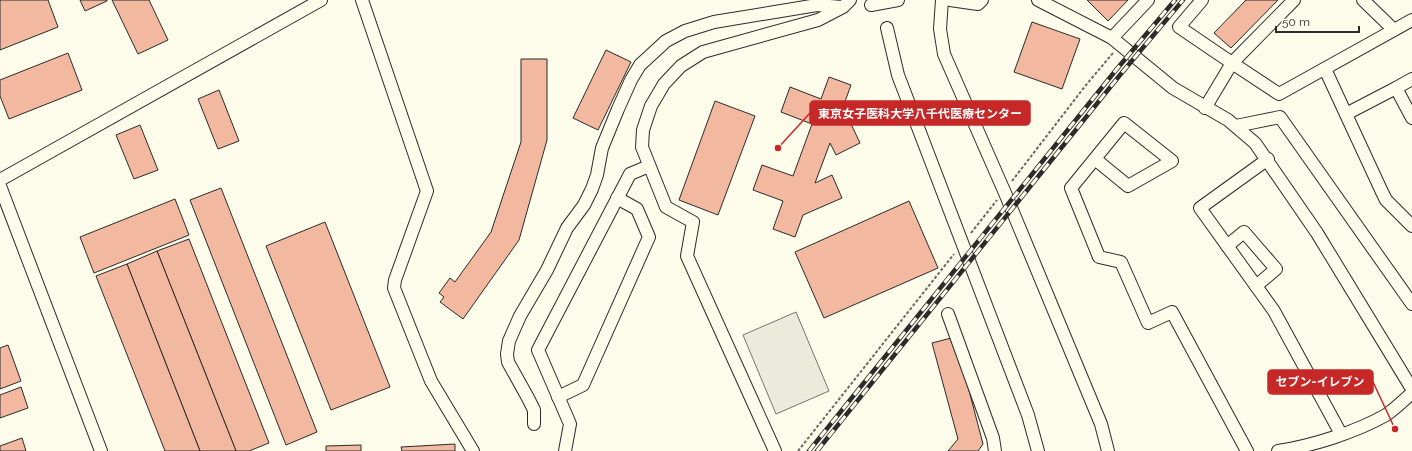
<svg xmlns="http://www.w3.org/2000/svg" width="1412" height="451" viewBox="0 0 1412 451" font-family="Raleway,'Noto Sans JP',sans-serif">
<rect width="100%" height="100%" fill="#fdfbea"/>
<path fill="#eceadb" stroke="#74746e" d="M796,312L829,391L776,414L743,335Z"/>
<g fill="#f2b8a0" stroke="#2b2b2b">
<path d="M0,0H48L58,27L0,50Z"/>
<path d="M80,0H107V1L85,11Z"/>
<path d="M112,0H149L168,40L138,54Z"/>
<path d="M1087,0H1128L1108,21Z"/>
<path d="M1246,0H1278L1231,48L1214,33Z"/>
<path d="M1032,22L1080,39L1062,89L1014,72Z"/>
<path d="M606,50L631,62L598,130L573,118Z"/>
<path d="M68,53L82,90L9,119L0,96V80Z"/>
<path d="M521,59H547V140L519,240L463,319L440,302L444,297L439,293L450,278L455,282L491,232L521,142Z"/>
<path d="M829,77L851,85L843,107L860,143L836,155L830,143L815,183L832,175L842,198L803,215L795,237L773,229L783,201L753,190L762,165L793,176L812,124L781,112L790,87L821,99Z"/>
<path d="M219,90L239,141L218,149L198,99Z"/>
<path d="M715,101L755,116L718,215L679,200Z"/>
<path d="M140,125L158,170L134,179L116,135Z"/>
<path d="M221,188L317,432L286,445L190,200Z"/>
<path d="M175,199L189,235L94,273L80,237Z"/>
<path d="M909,201L938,268L824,318L795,252Z"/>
<path d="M325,222L390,387L331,410L266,246Z"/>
<path d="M189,239L269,443L249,451H236L157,251Z"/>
<path d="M157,251L236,451H200L127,264Z"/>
<path d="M127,264L200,451H165L96,276Z"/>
<path d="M955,337L983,444L978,451H948L958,439L932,343Z"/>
<path d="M8,345L21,381L0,389V348Z"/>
<path d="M21,387L28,408L0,418V395Z"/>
<path d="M22,438L26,451H0V446Z"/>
<path d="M455,444V451H402L401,447Z"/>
<path d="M361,445V451H326V446Z"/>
</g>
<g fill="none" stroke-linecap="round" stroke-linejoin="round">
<g stroke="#2b2b2b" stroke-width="14">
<g id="minor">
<path d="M362,0L427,191L395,280L394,288L431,381L473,451"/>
<path d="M942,0L940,29L944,54L1005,193L1101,424L1108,451"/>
<path d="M950,0L978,4L982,0"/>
<path d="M1038,0L1112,38L1173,88L1228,120L1255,143L1317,233L1412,389"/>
<path d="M1202,0L1179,27L1232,63L1279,94L1412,20"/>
<path d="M1363,0L1394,30"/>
<path d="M871,5L898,0"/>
<path d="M887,28L898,75L1028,415L1038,451"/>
<path d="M1112,38L1148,0"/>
<path d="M1325,69L1382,192L1386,200L1412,226"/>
<path d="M1412,79L1396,88L1412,118"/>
<path d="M1205,108L1232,63L1294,0"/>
<path d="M1346,114L1396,88"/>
<path d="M1236,126L1280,117L1412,304"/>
<path d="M1095,159L1128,186L1172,161L1124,123L1071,188L1099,257L1121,262L1148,323L1172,312L1247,451"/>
<path d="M1268,159L1200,208L1274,311L1341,434"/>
<path d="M0,180L321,0"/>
<path d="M0,186L101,451"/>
<path d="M1227,246L1244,232L1276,269L1256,286"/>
<path d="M948,314L993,438L995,451"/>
<path d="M558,397L583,385L649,237L637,209L617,198"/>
<path d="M534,424V410L528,398L508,362L507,354L509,341L520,316L547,270L567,228L584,205L592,189L597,175L602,148L618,109L631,80L640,65L666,41L685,31L714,22L817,5L842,7"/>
<path d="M565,451L570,424L538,350L630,174L649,166"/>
<path d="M775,451L687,256L693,222L666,207L642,147L643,130L651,106L664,84L681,66L703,52L818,20L843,7L850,0"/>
<path d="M1278,451C1312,446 1356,432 1386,415C1395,409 1404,400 1412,393"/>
</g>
</g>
<g stroke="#6a6964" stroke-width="2" stroke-dasharray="3 2" stroke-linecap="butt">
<path d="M1012,181L1086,85L1113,53"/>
<path d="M971,233L997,200"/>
<path d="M798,451L954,254"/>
</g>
<use href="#minor" stroke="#fdfbea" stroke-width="12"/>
<g stroke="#2b2b2b" stroke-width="4.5">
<g id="rail">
<path d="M809,451L1116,70L1175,0"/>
<path d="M817,451L1120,75L1183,0"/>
</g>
</g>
<use href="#rail" stroke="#fdfbea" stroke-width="3" stroke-dasharray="9" stroke-linecap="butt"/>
</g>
<path fill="none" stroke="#c62828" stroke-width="1.5" d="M778 148L810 113M1395 429L1373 382"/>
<g fill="#c62828" stroke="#fdfbea" stroke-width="1.5">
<circle cx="778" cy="148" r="4"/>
<circle cx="1395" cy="429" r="4"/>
</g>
<g fill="#c62828" stroke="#c62828" stroke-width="1.5">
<rect x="810" y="101" width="220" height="24" rx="4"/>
<rect x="1268" y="370" width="105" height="24" rx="4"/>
</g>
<g font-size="12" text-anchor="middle" font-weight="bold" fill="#fff">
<text x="920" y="118">東京女子医科大学八千代医療センター</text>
<text x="1320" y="386">セブン-イレブン</text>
</g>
<path d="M1276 26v6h83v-6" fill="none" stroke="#2b2b2b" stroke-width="2"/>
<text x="1282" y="26" font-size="12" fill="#2b2b2b" stroke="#fdfbea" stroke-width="3" paint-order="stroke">50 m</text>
</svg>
